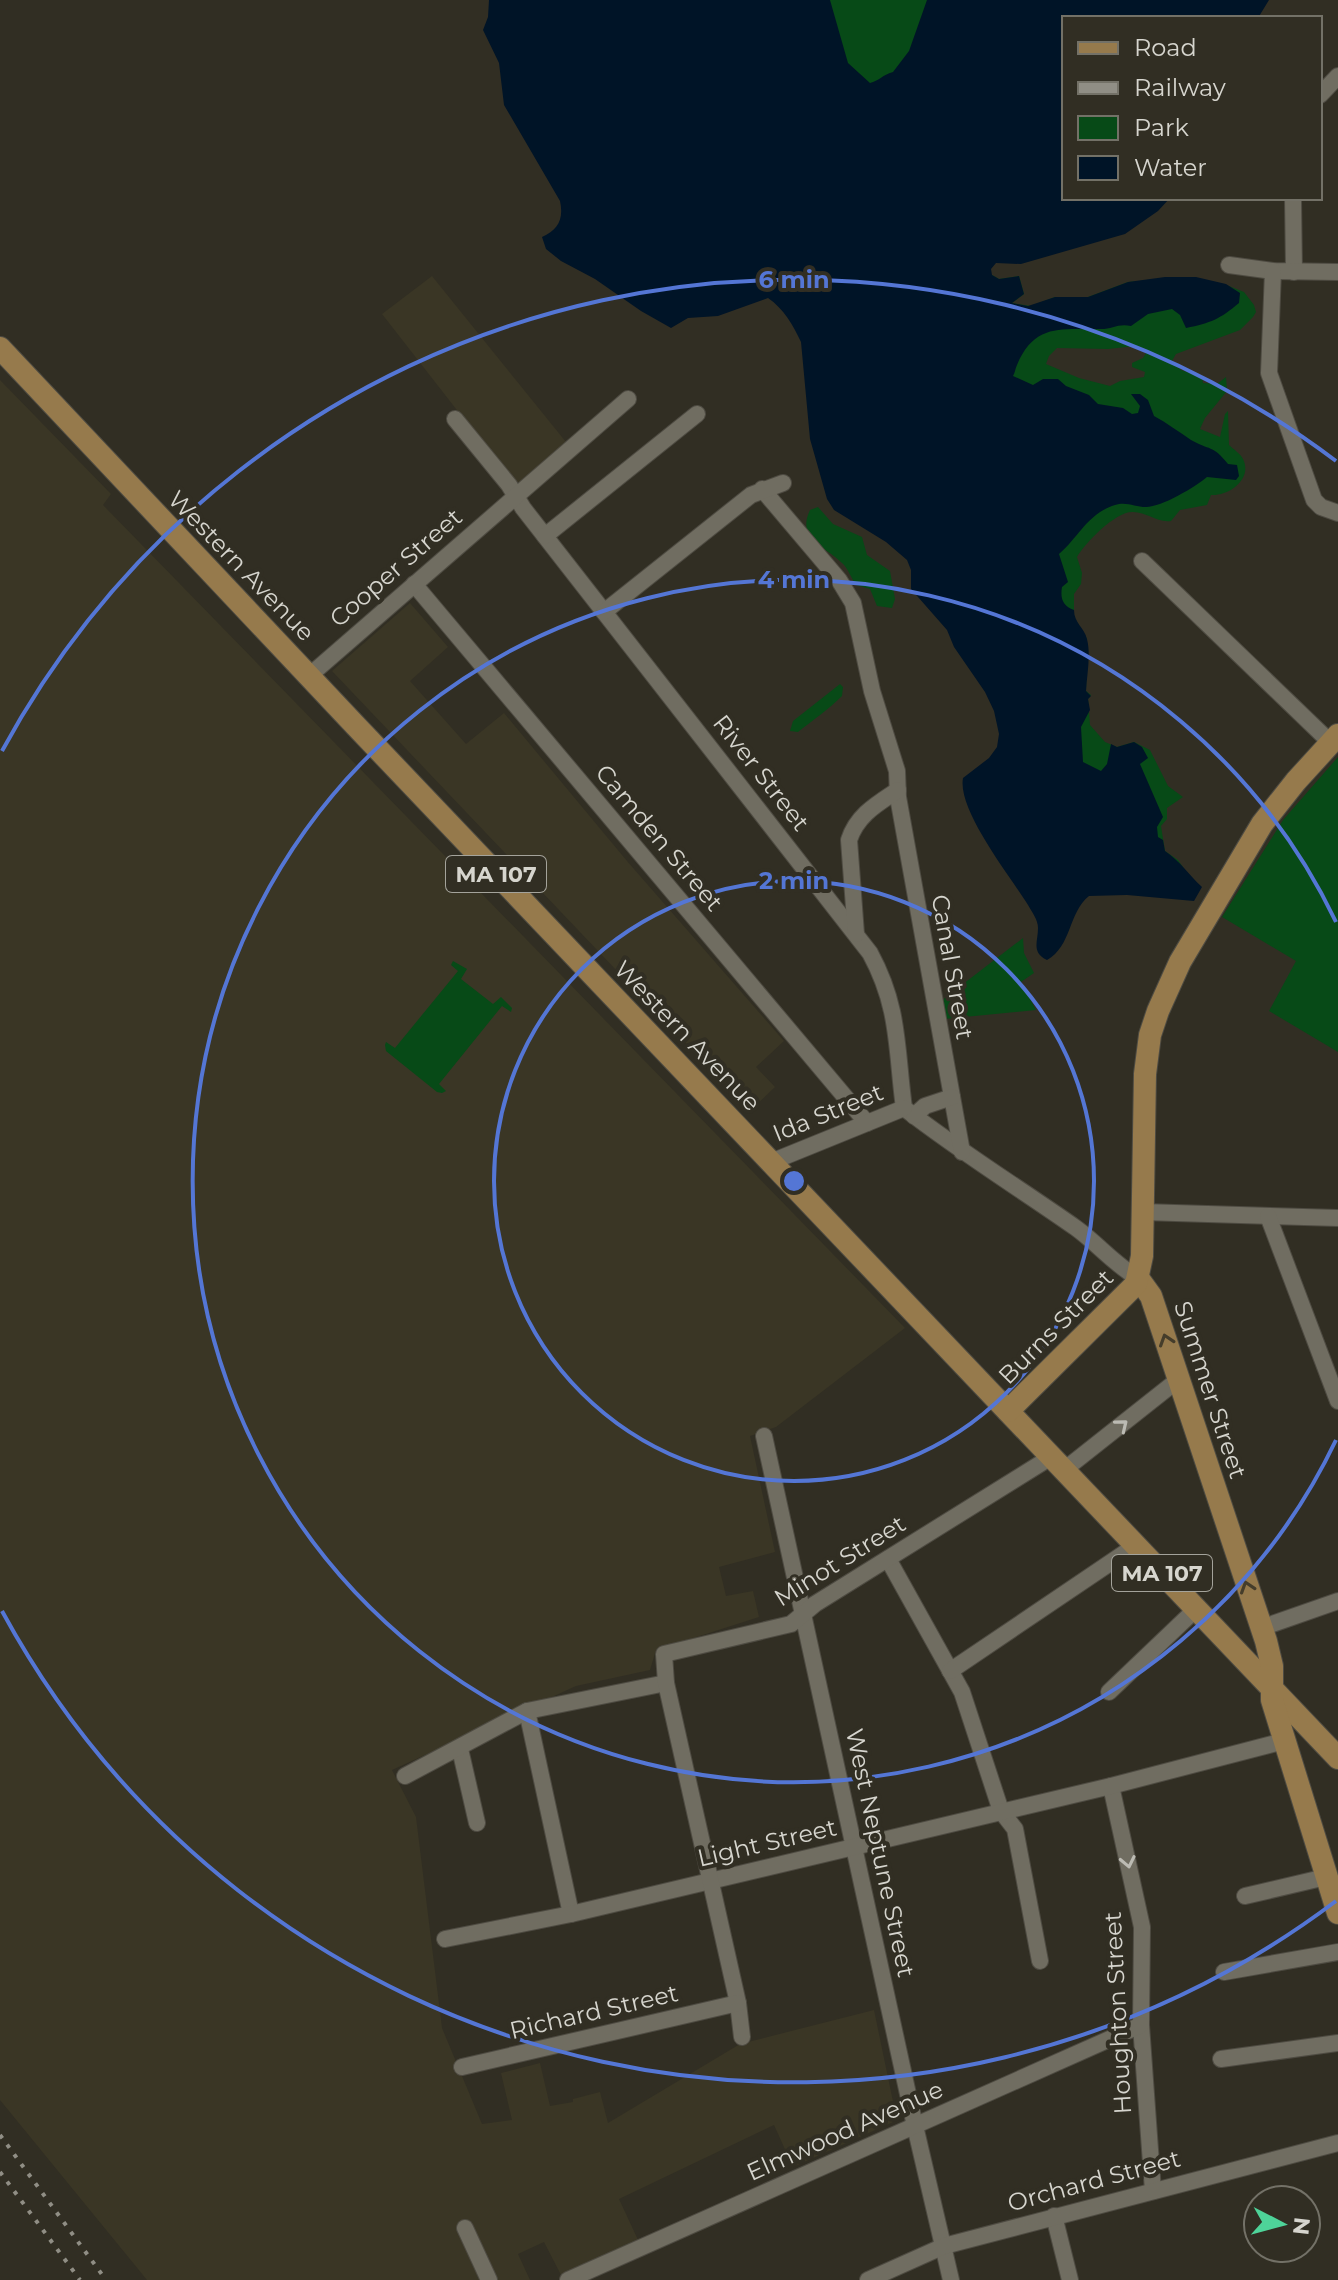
<svg xmlns="http://www.w3.org/2000/svg" width="1338" height="2280" viewBox="0 0 1338 2280" font-family="Montserrat,sans-serif">
<rect width="100%" height="100%" fill="#312e23"/>
<g fill="#3a3625">
<path d="M432,276L566,442L516,486L382,314Z"/>
<path d="M0,380L111,494L103,505L905,1328L776,1427L750,1436L775,1552L719,1567L726,1596L753,1591L759,1617L656,1650L650,1670L576,1686L392,1770L416,1817L442,2028L482,2124L512,2120L501,2073L540,2063L550,2106L573,2102V2099L600,2092L608,2123L740,2044L874,2010L896,2116L893,2122L793,2167L774,2125L619,2199L639,2242L561,2275L544,2242L518,2254L530,2280H147L0,2100Z"/>
<path d="M410,603L448,647L410,681L466,744L504,713L627,861L784,1041L756,1067L775,1087L750,1111L332,671Z"/>
</g>
<g fill="#074a17" fill-rule="evenodd">
<path d="M808,0H1072L862,102Z"/>
<path d="M992,275L999,279L1019,276L1024,294L1012,303L1031,306L1055,297H1088L1128,282L1187,277L1229,286L1244,292L1254,305L1256,312L1253,317L1240,330L1176,354L1172,361L1181,370L1202,377L1203,383L1217,384L1226,377L1227,391L1205,418L1200,429L1220,437L1225,414L1228,411L1229,445C1233,449 1241,454 1243,459C1253,479 1229,496 1211,495L1207,505L1180,510L1171,521C1157,523 1147,512 1133,512C1116,511 1085,543 1077,557L1082,573L1081,584L1074,594V617L1087,639L1086,691L1091,695L1088,699L1090,725L1105,742L1117,747L1134,742L1150,750L1168,786L1183,797L1167,808V819L1161,826L1165,851L1178,860L1189,876L1044,747ZM1136,346L1148,350L1143,358L1132,363V367L1145,372L1144,377L1120,381L1110,386L1079,378L1046,364L1049,356L1057,348L1108,349Z"/>
<path d="M818,507L833,524L862,537L867,555L890,571L895,599L892,608L877,606L870,589L856,585C851,578 848,568 842,563C825,546 796,539 810,510Z"/>
<path d="M840,684L843,687L842,696C829,709 813,720 798,732L790,731L793,721Z"/>
<path d="M1338,757V1052L1269,1011L1296,961L1222,917L1283,820Z"/>
<path d="M1023,938L1024,953L1034,973L1021,982L1036,1010L944,1019L941,1001Z"/>
<path d="M453,961L467,969L461,979L493,1004L501,997L512,1008L511,1012L502,1006L439,1084L446,1091L442,1093L437,1092L386,1051L385,1045L386,1042L395,1048L458,971L451,965Z"/>
</g>
<path fill="#001427" d="M489,0H830L848,63L870,83C879,81 882,75 893,72L909,51L927,0H1269L1258,18H1064V198H1170L1158,211L1125,234L1021,264L996,263L991,269L992,275L999,279L1019,276L1024,294L1012,303L1028,306L1055,297H1088L1128,282L1165,277H1196L1226,284L1240,293L1239,303C1220,319 1211,323 1186,328L1180,315L1172,309L1148,314L1131,326C1119,323 1112,329 1101,329C1063,330 1035,322 1017,365C1015,369 1015,373 1013,376L1033,385L1043,379H1058L1066,386L1089,395L1098,404L1123,408L1132,414L1138,413L1140,406L1131,394H1140L1148,400L1154,416C1167,423 1179,432 1191,440C1210,451 1212,444 1228,464L1237,465L1239,476L1236,480L1207,477C1195,487 1162,507 1146,507C1135,507 1126,501 1115,505C1087,514 1079,537 1059,554L1068,582L1062,587C1060,599 1063,606 1074,610C1074,623 1084,627 1087,639C1091,655 1087,674 1086,691L1091,696L1088,699L1090,710L1081,727L1083,762L1101,771L1107,764L1111,744L1117,747L1134,742L1142,747L1148,758L1140,764L1163,817L1157,827L1158,837L1163,840L1165,851C1180,861 1189,875 1202,887L1194,901L1127,895L1089,896C1068,913 1072,946 1047,960C1031,952 1038,942 1038,928C1038,920 1032,912 1028,905C1010,876 957,810 963,778L989,758L997,747L999,734L994,711L985,692L954,647L947,630L911,589V570L907,560L886,542L834,510L827,499L810,439L801,342C793,325 784,309 768,298L718,316L688,318L671,328L641,311L595,279L561,261L546,249L542,237C558,230 564,219 560,201L504,105L499,63L483,30L488,17Z"/>
<g fill="none" stroke-linecap="round" stroke-linejoin="round">
<g stroke="#4e4b42" stroke-width="18">
<g id="minor">
<path d="M1320,95L1338,76"/>
<path d="M1293,198L1294,272"/>
<path d="M1229,265L1273,271L1338,272"/>
<path d="M1273,271L1269,373L1314,500L1321,507L1338,513"/>
<path d="M455,419L509,485L523,508L870,953C900,1008 896,1049 904,1108C959,1151 1019,1188 1076,1228C1098,1244 1115,1265 1138,1278"/>
<path d="M762,489L839,580L853,603L872,691L897,771L898,797L962,1152"/>
<path d="M545,536L697,414"/>
<path d="M1142,561L1331,743"/>
<path d="M414,584L867,1123"/>
<path d="M604,612L751,495L783,483"/>
<path d="M309,676L628,399"/>
<path d="M856,934L849,840C857,815 877,804 898,790"/>
<path d="M914,1116L925,1106L952,1097"/>
<path d="M771,1162L904,1108"/>
<path d="M1143,1212L1338,1218"/>
<path d="M1268,1216L1338,1401"/>
<path d="M764,1436L915,2126L951,2280"/>
<path d="M1064,1470L1179,1379"/>
<path d="M888,1559L962,1692L1001,1811L1015,1829L1040,1961"/>
<path d="M1261,1628L1338,1601"/>
<path d="M950,1671L1135,1546"/>
<path d="M1109,1692L1196,1609"/>
<path d="M527,1711L571,1914"/>
<path d="M460,1749L477,1823"/>
<path d="M405,1776L527,1711L666,1683"/>
<path d="M1111,1786L1142,1927L1141,2025L1153,2191"/>
<path d="M1245,1896L1326,1877"/>
<path d="M445,1939L571,1914L1111,1786L1284,1741"/>
<path d="M1224,1972L1338,1952"/>
<path d="M742,2037L738,2003L666,1683L664,1654L791,1624L815,1604L1051,1457"/>
<path d="M1221,2059L1338,2043"/>
<path d="M462,2067L738,2003"/>
<path d="M1054,2216L1070,2280"/>
<path d="M465,2228L489,2280"/>
<path d="M568,2280L1141,2025"/>
<path d="M868,2280L944,2246L1338,2143"/>
</g>
</g>
<g stroke="#4e4b42" stroke-width="24">
<g id="major">
<path d="M0,348L355,725L1338,1758"/>
<path d="M1138,1278L1151,1296L1266,1641L1272,1666V1700L1338,1913"/>
<path d="M1008,1411L1136,1284L1142,1256L1145,1074L1150,1035L1158,1011L1180,962L1262,824L1296,781L1338,735"/>
</g>
</g>
<use href="#minor" stroke="#706d61" stroke-width="16"/>
<use href="#major" stroke="#967a4c" stroke-width="22"/>
<g stroke="#908e85" stroke-width="4" stroke-dasharray="4 8" stroke-linecap="butt">
<path d="M0,2135L106,2280"/>
<path d="M0,2172L80,2280"/>
</g>
</g>
<defs><path id="oneway-chevron" d="M-2-3.5L2.5 0L-2 3.5" fill="none" stroke-width="1.6" stroke-linecap="round" stroke-linejoin="round" transform="scale(2)"/></defs>
<g stroke="#453d2b">
<use href="#oneway-chevron" transform="translate(1166 1340) rotate(-108)"/>
<use href="#oneway-chevron" transform="translate(1247 1587) rotate(-108)"/>
</g>
<g stroke="#bcbbb3">
<use href="#oneway-chevron" transform="translate(1122 1425) rotate(-39)"/>
<use href="#oneway-chevron" transform="translate(1128 1862) rotate(78)"/>
</g>
<g fill="none" stroke="#5476d5" stroke-width="4">
<circle cx="794" cy="1181" r="300"/>
<path d="M1336 1440A601 601 0 1 1 1336 922"/>
<path d="M1336 1901A901 901 0 0 1 2 1611M2 751A901 901 0 0 1 1336 461"/>
</g>
<g text-anchor="middle" stroke-width="8" stroke-linejoin="round" paint-order="stroke">
<g fill="#312e23" stroke="#a4a39b" stroke-width="2">
<rect x="446" y="856" width="100" height="36" rx="6"/>
<rect x="1112" y="1555" width="100" height="36" rx="6"/>
</g>
<g font-size="22" font-weight="bold" fill="#d6d5ce">
<text x="496" y="882">MA 107</text>
<text x="1162" y="1581">MA 107</text>
</g>
<g font-size="24" fill="#d6d5ce" stroke="#312e23">
<text transform="translate(241 566) rotate(46)" y="8">Western Avenue</text>
<text transform="translate(396 568) rotate(-41)" y="8">Cooper Street</text>
<text transform="translate(761 773) rotate(52)" y="8">River Street</text>
<text transform="translate(659 838) rotate(50)" y="8">Camden Street</text>
<text transform="translate(952 967) rotate(80)" y="8">Canal Street</text>
<text transform="translate(687 1036) rotate(46)" y="8">Western Avenue</text>
<text transform="translate(828 1113) rotate(-22)" y="8">Ida Street</text>
<text transform="translate(1056 1327) rotate(-45)" y="8">Burns Street</text>
<text transform="translate(1210 1390) rotate(72)" y="8">Summer Street</text>
<text transform="translate(840 1561) rotate(-32)" y="8">Minot Street</text>
<text transform="translate(767 1843) rotate(-13)" y="8">Light Street</text>
<text transform="translate(880 1853) rotate(78)" y="8">West Neptune Street</text>
<text transform="translate(594 2012) rotate(-13)" y="8">Richard Street</text>
<text transform="translate(1118 2013) rotate(-93)" y="8">Houghton Street</text>
<text transform="translate(845 2131) rotate(-24)" y="8">Elmwood Avenue</text>
<text transform="translate(1094 2181) rotate(-15)" y="8">Orchard Street</text>
</g>
</g>
<circle cx="794" cy="1181" r="12" fill="#5476d5" stroke="#312e23" stroke-width="4"/>
<g font-size="24" text-anchor="middle" font-weight="bold" fill="#5476d5" stroke="#312e23" stroke-width="8" stroke-linejoin="round" paint-order="stroke">
<text x="794" y="288">6 min</text>
<text x="794" y="588">4 min</text>
<text x="794" y="889">2 min</text>
</g>
<rect x="1062" y="16" width="260" height="184" fill="#312e23" stroke="#737167" stroke-width="2"/>
<rect x="1078" y="42" width="40" height="12" fill="#967a4c" stroke="#737167" stroke-width="2"/>
<text x="1134" y="56" font-size="24" fill="#d6d5ce">Road</text>
<rect x="1078" y="82" width="40" height="12" fill="#908e85" stroke="#737167" stroke-width="2"/>
<text x="1134" y="96" font-size="24" fill="#d6d5ce">Railway</text>
<rect x="1078" y="116" width="40" height="24" fill="#074a17" stroke="#737167" stroke-width="2"/>
<text x="1134" y="136" font-size="24" fill="#d6d5ce">Park</text>
<rect x="1078" y="156" width="40" height="24" fill="#001427" stroke="#737167" stroke-width="2"/>
<text x="1134" y="176" font-size="24" fill="#d6d5ce">Water</text>
<g transform="translate(1282 2224) rotate(96)"><circle r="38" fill="#312e23" stroke="#737167" stroke-width="2"/>
<path d="M0-6L14 30L0 20L-14 30Z" fill="#4ed399"/>
<text y="-12" font-size="22" font-weight="bold" text-anchor="middle" fill="#d6d5ce">N</text>
</g>
</svg>
